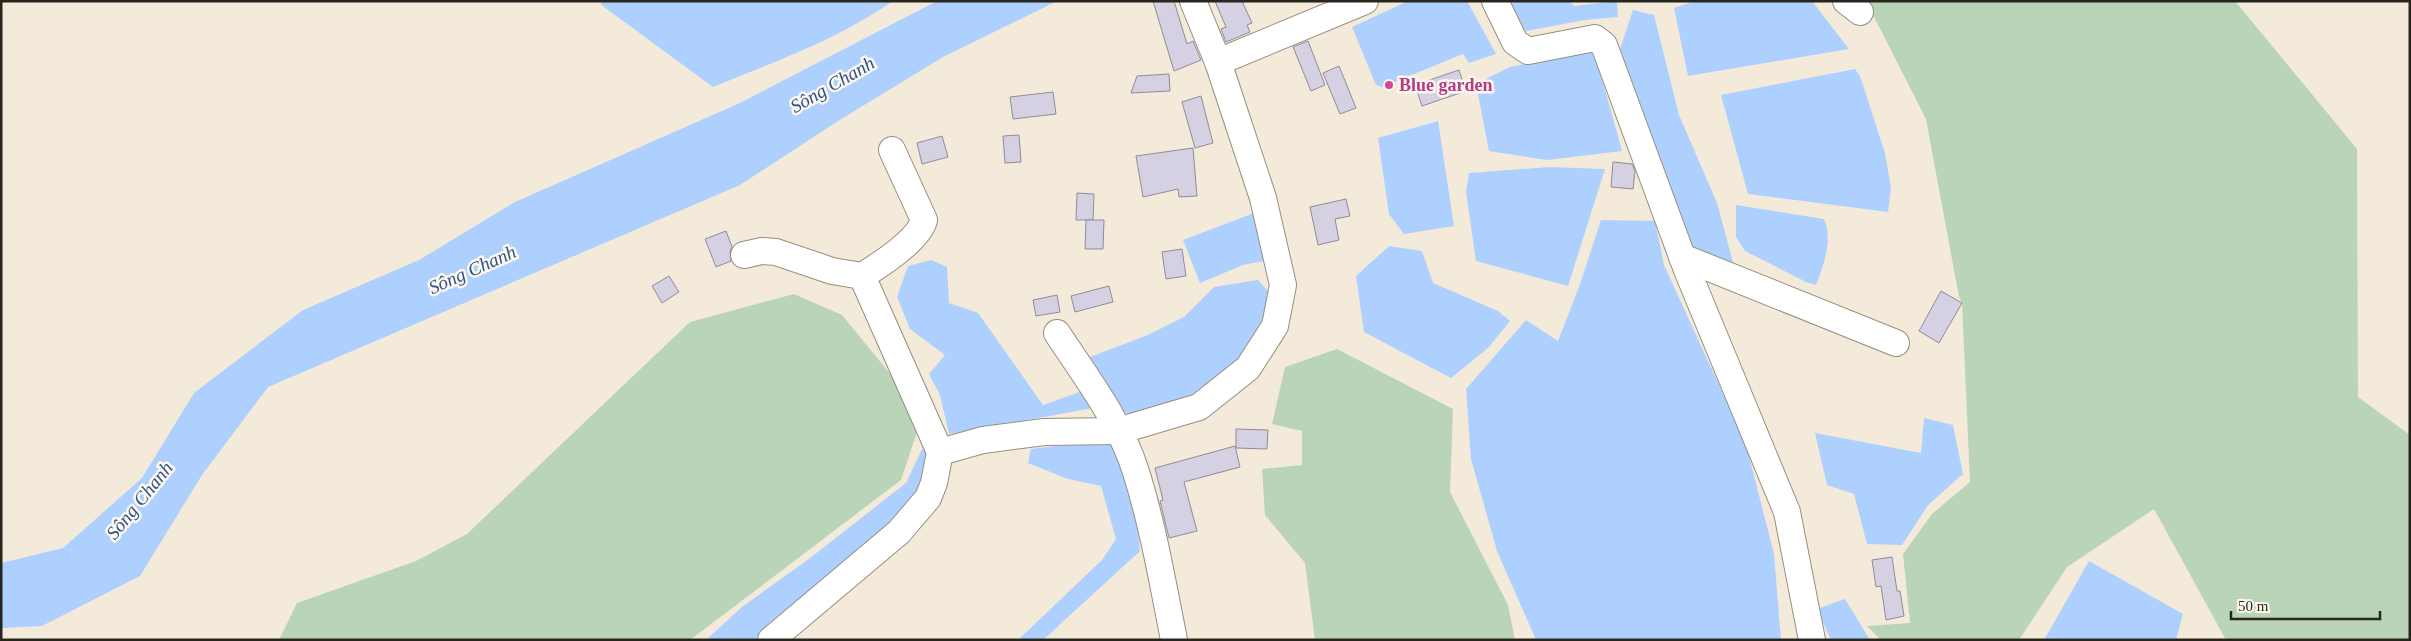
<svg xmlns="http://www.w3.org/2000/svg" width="2411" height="641" viewBox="0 0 2411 641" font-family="Georgia,serif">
<rect width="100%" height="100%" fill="#f4ead9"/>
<g fill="#bad4b7">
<path d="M1866,1H2235L2357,149L2358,397L2410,435V640H2226L2154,509L2067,567L2019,640H1881L1867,626L1910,623L1903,554L1932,514L1970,482L1962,303L1959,297L1926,119Z"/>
<path d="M794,294L842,315L923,414L901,480L690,640H279L297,603L416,561L467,534L690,322Z"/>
<path d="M1337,349L1453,409L1450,492L1508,605L1515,640H1315L1305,563L1265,515L1262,469L1302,465V431L1272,424L1285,367Z"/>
</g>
<g fill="#aed0ff">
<path d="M605,1H893C839,39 774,62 713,87L600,4Z"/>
<path d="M937,1H1057L943,57L838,121L740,185L268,387L202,475L140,576L42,626L1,628V563L63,548L142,478L194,393L303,310L419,260L515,202L740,103Z"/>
<path d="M1408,1H1467L1496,54L1469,63L1463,54L1382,87L1376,85L1352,27Z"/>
<path d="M1509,1H1570L1574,6L1617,1L1618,17L1585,20L1526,31Z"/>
<path d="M1695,1H1812L1849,49L1688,76L1674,8Z"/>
<path d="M1633,10L1654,15L1679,115L1717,203L1734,266L1689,247L1618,55Z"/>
<path d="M1594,50L1622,151L1547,160L1489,151L1476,84L1510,67Z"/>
<path d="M1855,69L1860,76L1885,153L1891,188L1888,212L1748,194L1721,95Z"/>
<path d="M1438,121L1454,226L1404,234L1389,214L1378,138Z"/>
<path d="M1549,167L1605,169L1568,286L1476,261L1466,192L1469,173Z"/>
<path d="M1736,205L1824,219C1833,239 1824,265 1816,285L1806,282L1745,251L1736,237Z"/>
<path d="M1254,213L1274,259L1243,265L1200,283L1183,240Z"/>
<path d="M1601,220L1655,221L1664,265L1746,444L1774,554L1781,640H1536L1497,551L1471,459L1466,389L1526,320L1558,341L1579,287Z"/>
<path d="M1389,246L1422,251L1433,283L1498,311L1510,321L1488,348L1451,378L1364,332L1356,276Z"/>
<path d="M931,260L947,267L949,303L978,313L1043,405L1085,390L1093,408L949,434L940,395L929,374L945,355L910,329L897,297L908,266Z"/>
<path d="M1258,280L1269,292L1271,312C1246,348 1220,391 1176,407C1160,413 1132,412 1115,414L1090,357L1148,335L1184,317L1214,287Z"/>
<path d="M1924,418L1953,425L1963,474L1928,505L1902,545L1867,544L1854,494L1827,485L1815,433L1921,453Z"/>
<path d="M1111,439L1133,483L1140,551L1043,640H1018L1102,560L1116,539L1101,486L1068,479L1028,463L1031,449Z"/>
<path d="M922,449L930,454L928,481L905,513L755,640H706L742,607L810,558L906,483Z"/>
<path d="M2089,561L2183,614L2176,640H2044Z"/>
<path d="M1845,599L1870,640H1831L1817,609Z"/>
</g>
<g fill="#d6d1e2" stroke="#908b9b">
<path d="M1153,1H1174L1187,44L1193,41L1201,60L1174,71Z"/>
<path d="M1215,1H1242L1252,23L1247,25L1250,32L1226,42L1221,29L1226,27Z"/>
<path d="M1308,41L1325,85L1311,91L1293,47Z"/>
<path d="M1339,66L1356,108L1340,114L1323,73Z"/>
<path d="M1459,70L1466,91L1422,106L1415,85Z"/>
<path d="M1169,74L1170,91L1131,93L1137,76Z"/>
<path d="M1053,92L1056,114L1013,119L1010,97Z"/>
<path d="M1201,96L1213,143L1195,148L1182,102Z"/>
<path d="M1019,135L1021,162L1005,163L1003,136Z"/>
<path d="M942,136L948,157L922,164L917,143Z"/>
<path d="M1193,148L1197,196L1179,197L1178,189L1143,197L1136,156Z"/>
<path d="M1613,162L1632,164L1635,171L1633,189L1611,187Z"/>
<path d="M1077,193L1094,194L1093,220H1076Z"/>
<path d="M1346,199L1350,216L1335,219L1339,240L1318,245L1310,207Z"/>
<path d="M1086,220H1104L1103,249H1085Z"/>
<path d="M726,231L732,247L730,251L731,261L716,267L705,239Z"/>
<path d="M1182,249L1186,276L1166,279L1162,252Z"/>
<path d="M669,276L679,292L662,303L652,286Z"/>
<path d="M1109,286L1113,302L1075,312L1071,296Z"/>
<path d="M1941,291L1962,303L1939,343L1919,331Z"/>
<path d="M1057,295L1060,312L1036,316L1033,300Z"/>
<path d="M1236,429L1268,430L1267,449L1236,448Z"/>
<path d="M1235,446L1240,467L1184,482L1197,531L1169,538L1160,501L1163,500L1155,468Z"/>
<path d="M1892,557L1897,591H1900L1904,616L1886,620L1881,586L1876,587L1872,560Z"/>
</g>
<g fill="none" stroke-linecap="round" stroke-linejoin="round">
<g stroke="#978e7f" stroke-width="28">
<g id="minor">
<path d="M1495,1L1515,42L1528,51L1595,38L1604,45L1687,270L1787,512L1812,640"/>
<path d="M1846,1L1860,12"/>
<path d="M1218,62L1365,1"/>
<path d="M744,255L762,251L776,252L832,271L862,276C880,265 919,240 924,220L892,150"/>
<path d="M1682,257L1896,343"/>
<path d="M1057,333C1086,377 1120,421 1136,472C1153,526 1163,584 1174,640"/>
<path d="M940,452L983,440L1044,432L1118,431L1199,407L1248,368L1275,326L1283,285L1263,198L1218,62L1193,1"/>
<path d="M771,640L899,532L928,498L934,483L940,452L862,276"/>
</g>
</g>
<use href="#minor" stroke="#fff" stroke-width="26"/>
</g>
<circle fill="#d1479c" stroke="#fef7ee" stroke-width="2" cx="1389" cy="85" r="5"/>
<g text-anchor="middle" stroke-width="5" stroke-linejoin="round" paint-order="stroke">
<g font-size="18" font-weight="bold" fill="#b23c85" stroke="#fef7ee" text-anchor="start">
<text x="1399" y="91">Blue garden</text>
</g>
<g font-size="19" font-style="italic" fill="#29538c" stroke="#fef7ee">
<text transform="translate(832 84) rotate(-30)" y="7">Sông Chanh</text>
<text transform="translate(472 269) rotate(-24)" y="7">Sông Chanh</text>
<text transform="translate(139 500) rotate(-51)" y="7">Sông Chanh</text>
</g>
</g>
<rect width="2411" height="641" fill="none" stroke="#28251f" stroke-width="5"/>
<path d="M2231 611v8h149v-8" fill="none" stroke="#28251f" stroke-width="2.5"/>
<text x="2238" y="611" font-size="15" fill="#28251f" stroke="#fef7ee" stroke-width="4" paint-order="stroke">50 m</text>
</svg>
